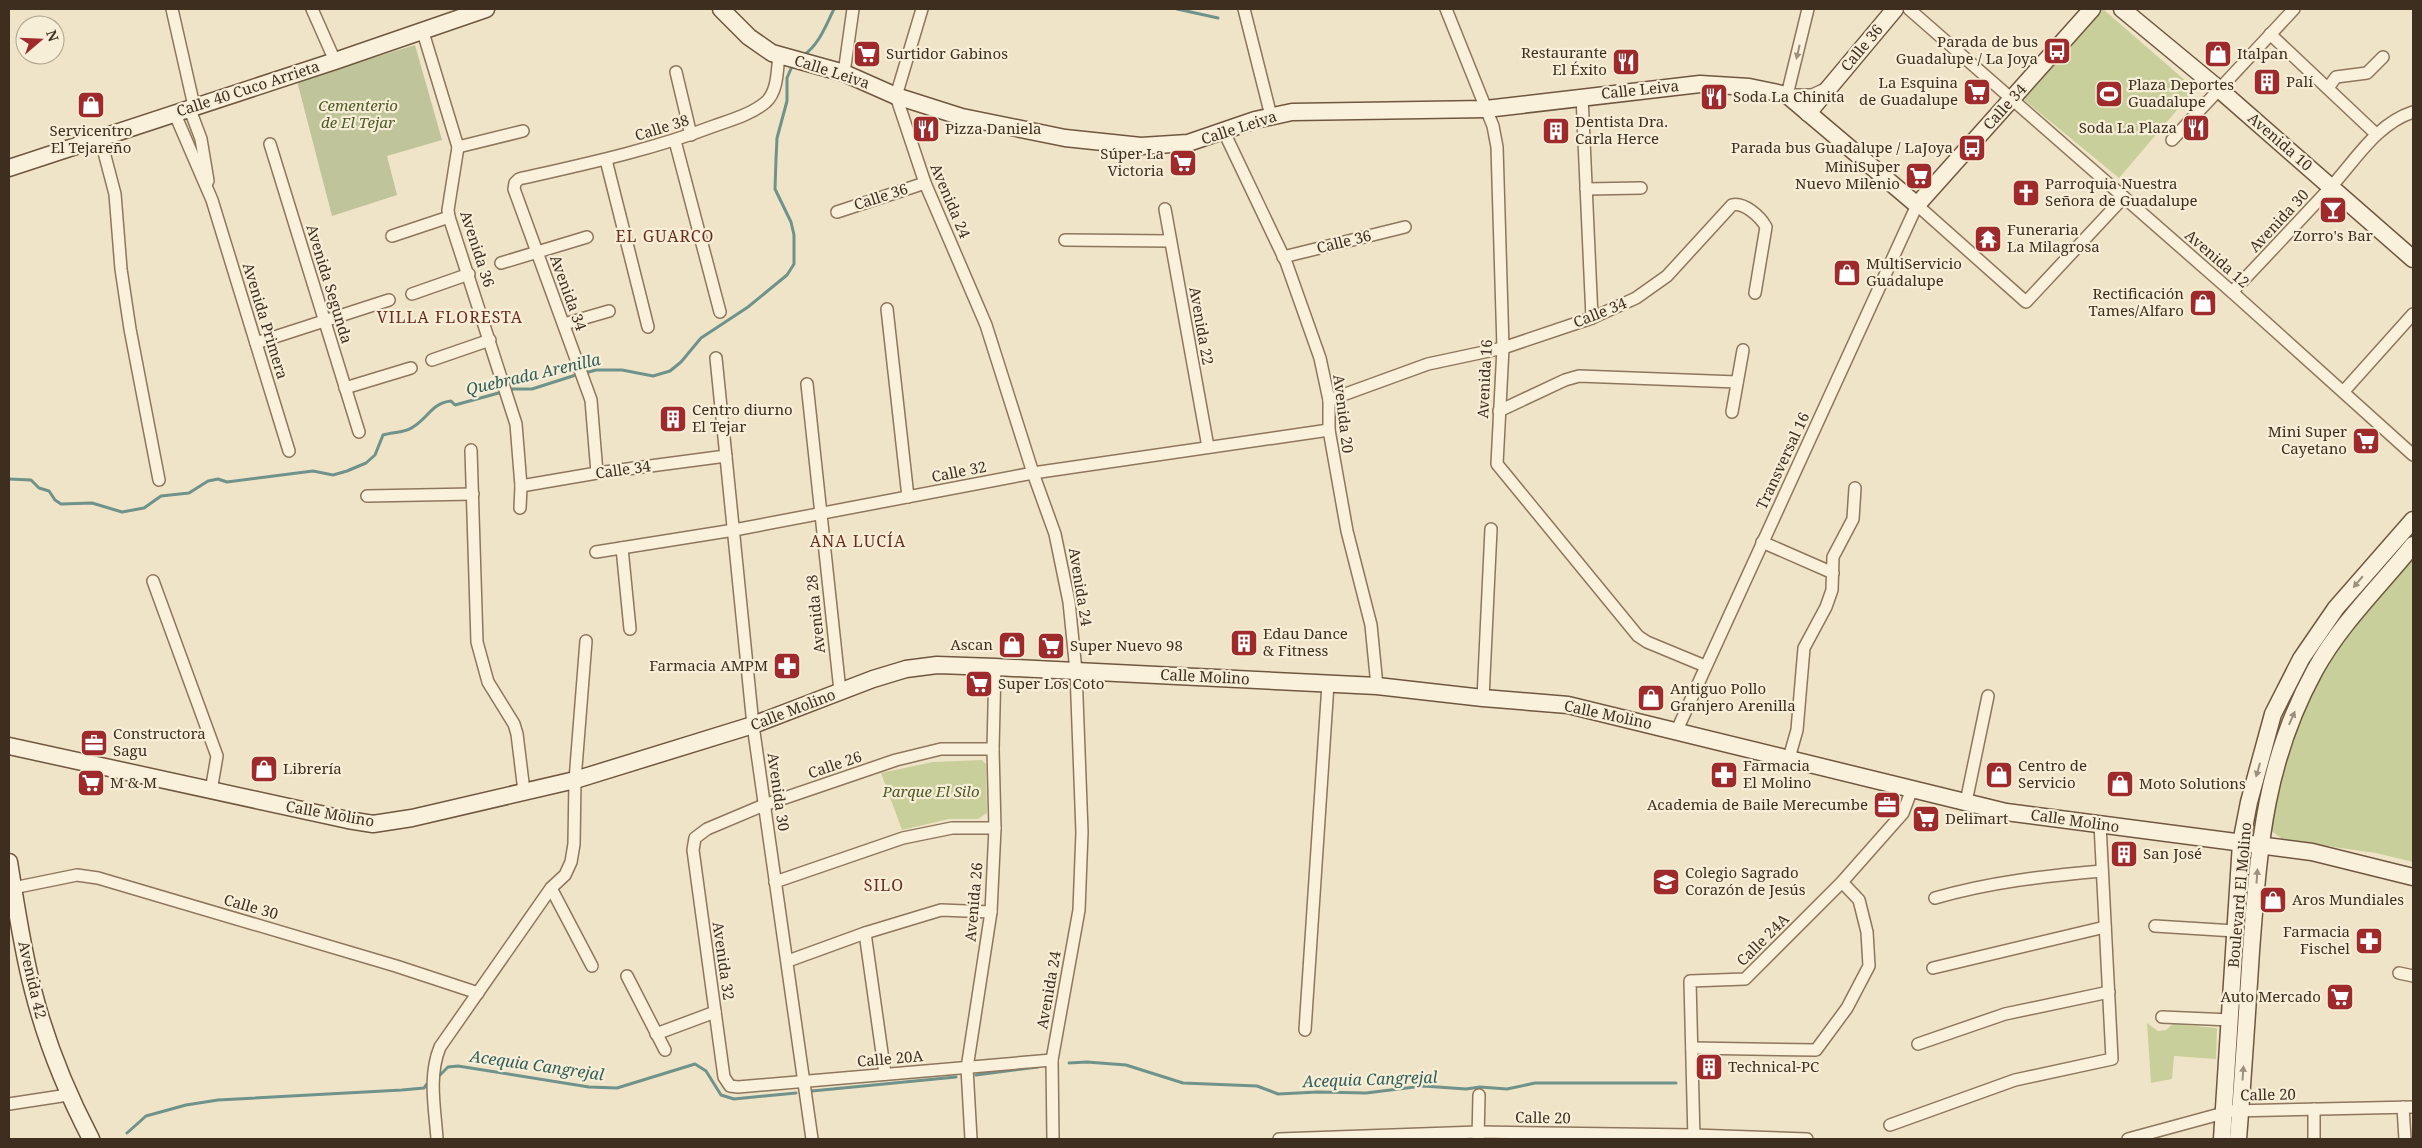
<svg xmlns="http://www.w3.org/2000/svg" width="2422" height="1148" viewBox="0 0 2422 1148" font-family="'Noto Serif',serif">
<rect width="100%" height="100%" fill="#f0e4c8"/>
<g fill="#c9cf9b">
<path d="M2103,9L2195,89L2119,178L2023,99Z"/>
<path d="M2413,553V862L2376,853L2284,840L2267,828C2275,797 2281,763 2292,732C2318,663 2366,608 2413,553Z"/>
<path d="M982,760L986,764L987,813L978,819H949L902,830L881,773L933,762Z"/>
<path d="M2147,1023L2158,1031L2166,1030L2173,1024L2217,1028L2216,1059L2174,1056L2172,1079L2151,1083Z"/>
</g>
<path fill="#bfc49a" d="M415,45L442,140L387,156L397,195L332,216L297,81Z"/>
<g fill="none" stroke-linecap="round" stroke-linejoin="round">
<g stroke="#6f938a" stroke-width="3">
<path d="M1177,9L1218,18"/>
<path d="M803,56C820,43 825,27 834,9"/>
<path d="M585,373L596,370H622L653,376L670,371L681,362L701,338L748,307L787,275L794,264V235L791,222L775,189L776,159L777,138L787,101V78L793,64"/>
<path d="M9,479L31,480L39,488L49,491L55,500L61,504L92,503L122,512L144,508L161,496L189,493L208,481L218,479L227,482L313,471L333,475L347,471L366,463L375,455L383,435C393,432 405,433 413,427C428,418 432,403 451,401L455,405L513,389H532L579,374"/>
<path d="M1069,1063L1087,1062L1126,1065L1183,1083L1257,1086L1278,1094L1318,1092L1366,1093L1423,1086L1466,1089L1480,1087L1507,1089L1535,1083H1676"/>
<path d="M440,1075L448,1067L458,1066L589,1087L617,1088L695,1064L706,1071L721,1095L734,1099L796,1093"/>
<path d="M976,1075L1038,1067"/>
<path d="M812,1091L956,1077"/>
<path d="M127,1133L146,1116L186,1105L218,1100L402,1090L424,1088L427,1084"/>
</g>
<g stroke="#8d765c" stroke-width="14">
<g id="street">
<path d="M172,9L194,106"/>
<path d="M312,9L335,61"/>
<path d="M922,9L896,96L925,183L986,325L1033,473L1055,534L1069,602L1076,671L1082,832L1079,910L1052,1060L1053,1139"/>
<path d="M1244,9L1271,116"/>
<path d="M1446,9L1493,126L1497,147L1503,348L1497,464L1638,636L1647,642L1705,666"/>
<path d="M1808,9L1787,95H1812L1825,89"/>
<path d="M1909,9L2232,292L2413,455"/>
<path d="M422,29L458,147L448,210L449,217L516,424L521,486L520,508"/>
<path d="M2270,34L2376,134"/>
<path d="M676,72L691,135"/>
<path d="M844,73L853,9"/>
<path d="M2328,88L2336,77L2367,73L2383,57"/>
<path d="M1582,96L1592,318"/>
<path d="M189,107L201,139L208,181"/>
<path d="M174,112L212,200L289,451"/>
<path d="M1224,132L1286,262L1320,358L1329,400V430L1347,531L1371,625L1377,686"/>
<path d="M100,137L115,194L121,269L130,329L159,480"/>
<path d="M2172,140L2294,9"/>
<path d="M675,141L720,312"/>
<path d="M270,144L359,432"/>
<path d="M458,147L523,131"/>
<path d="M606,160L648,327"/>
<path d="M1586,189L1641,188"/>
<path d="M1165,209L1208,447"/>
<path d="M837,212L925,183"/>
<path d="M392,236L449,217"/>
<path d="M1065,240L1170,241"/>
<path d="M1283,257L1405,227"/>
<path d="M501,263L587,237"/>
<path d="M2232,292C2265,258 2297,223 2330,188C2355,161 2376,124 2413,112"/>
<path d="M412,294L469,274"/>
<path d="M887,309L908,497"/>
<path d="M564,324L609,311"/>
<path d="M256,343L389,300"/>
<path d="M716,358L753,725L812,1139"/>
<path d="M432,360L490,340"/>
<path d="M807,384L840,691"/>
<path d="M345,388L411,368"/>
<path d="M2344,391L2413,314"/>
<path d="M1329,400L1428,364L1503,348L1592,318L1636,298L1667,276L1732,205C1744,202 1760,216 1766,227L1755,293"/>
<path d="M1499,411L1565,380L1579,376L1737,382"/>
<path d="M1732,412L1743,350"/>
<path d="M471,450L477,642L488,682L514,724L517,734L524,791"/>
<path d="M597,473L591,400L514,189L515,183L519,179C585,164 651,150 714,126C731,120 752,114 766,102C778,91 777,70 779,55"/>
<path d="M521,486L597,473L726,456"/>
<path d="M367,496L473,494"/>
<path d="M1762,542L1833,573"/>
<path d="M622,548L630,629"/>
<path d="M596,552L734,530L1033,473L1329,430"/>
<path d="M153,581L217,756L211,791"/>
<path d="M1483,698L1491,529"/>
<path d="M1677,730L1917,205L2026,302L2124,197"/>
<path d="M993,749H941L896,760L764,805L707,829L695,838L693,850L724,1077L730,1086L738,1087L1052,1060"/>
<path d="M1789,758L1797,730L1804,648L1826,607L1832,590L1833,557L1853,519L1855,488"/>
<path d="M1966,802L1988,696"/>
<path d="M775,882L903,838L952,828H995"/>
<path d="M13,888L77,875L98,878L396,966L478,993"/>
<path d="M551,888L592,966"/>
<path d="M1935,898C1990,882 2045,876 2102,871"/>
<path d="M2155,926L2235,931"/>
<path d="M865,933L885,1074"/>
<path d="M788,961L865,933L941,910L991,912"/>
<path d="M1933,968L2105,927"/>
<path d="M2399,973L2413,976"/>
<path d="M627,976L665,1050"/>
<path d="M2162,1017L2231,1020"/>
<path d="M1305,1030L1328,684"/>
<path d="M656,1034L715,1012"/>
<path d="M1918,1044L2005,1014L2109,992"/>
<path d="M1692,1048L1816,1050L1847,1008L1869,966L1867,932L1859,900L1842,882"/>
<path d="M9,1104L68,1095"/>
<path d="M2403,1107L2405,1139"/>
<path d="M2314,1109V1139"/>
<path d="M1890,1125L2015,1080L2112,1059L2100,824"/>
<path d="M437,1139C435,1109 428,1076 440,1047L551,888L565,875L571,862L574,844L575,780L586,641"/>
<path d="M971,1139L967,1068L991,912L995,828L993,749L995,667"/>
<path d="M1279,1139L1478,1132L1694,1135L1807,1139"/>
<path d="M1478,1139L1479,1095"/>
<path d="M1694,1139L1690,981L1745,979L1842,882L1903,813L1912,789"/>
<path d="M2128,1139L2231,1111L2413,1107"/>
</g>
</g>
<g stroke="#6f573f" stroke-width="19">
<g id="secondary">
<path d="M721,9L749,37L772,53L844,73L896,96L962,117L1065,138L1141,146L1188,143L1255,120L1292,112L1486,109L1700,84L1749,87L1787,95L1917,205L2092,9"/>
<path d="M2122,9L2220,90L2413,259"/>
<path d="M1808,113L1895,9"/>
<path d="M9,168L335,61L486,9"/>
<path d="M9,746L348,820L373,824L412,818L575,780L753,725L873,679L906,669L937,665L995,667L1377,686L1483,698L1568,705L2006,812L2312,852L2413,877"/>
<path d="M9,862C16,905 22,948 33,990C46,1042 66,1091 91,1139"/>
<path d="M2222,1139L2241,843L2249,802L2273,714L2301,659L2336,608L2413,520"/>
<path d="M2238,1139C2243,1076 2247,1014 2251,951C2259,847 2264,763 2315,670C2341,623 2380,586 2413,545"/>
</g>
</g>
<use href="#street" stroke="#faf1dc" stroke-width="11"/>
<use href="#secondary" stroke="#faf1dc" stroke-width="16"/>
</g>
<defs><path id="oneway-solid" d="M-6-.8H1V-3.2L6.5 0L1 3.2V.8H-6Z" transform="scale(1.25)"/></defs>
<g fill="#9c907e">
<use href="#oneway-solid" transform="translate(1798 52) rotate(103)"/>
<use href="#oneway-solid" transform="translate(2358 582) rotate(130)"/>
<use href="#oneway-solid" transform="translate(2292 718) rotate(-66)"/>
<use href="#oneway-solid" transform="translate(2258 770) rotate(106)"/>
<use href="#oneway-solid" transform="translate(2257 876) rotate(-86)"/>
<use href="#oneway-solid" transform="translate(2243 1073) rotate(-86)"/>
</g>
<defs>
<g id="bus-square" transform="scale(1.4375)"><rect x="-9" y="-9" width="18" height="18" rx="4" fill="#9e2a2b" stroke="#f7eed8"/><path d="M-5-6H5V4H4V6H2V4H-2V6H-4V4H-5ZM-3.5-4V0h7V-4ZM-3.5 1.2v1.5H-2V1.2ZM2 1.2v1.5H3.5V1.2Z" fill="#fff"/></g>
<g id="supermarket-square" transform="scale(1.4375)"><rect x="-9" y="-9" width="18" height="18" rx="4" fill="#9e2a2b" stroke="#f7eed8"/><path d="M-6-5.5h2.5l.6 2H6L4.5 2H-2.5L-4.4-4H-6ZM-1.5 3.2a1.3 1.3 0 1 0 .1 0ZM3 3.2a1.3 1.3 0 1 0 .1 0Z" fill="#fff"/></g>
<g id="shop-square" transform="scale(1.4375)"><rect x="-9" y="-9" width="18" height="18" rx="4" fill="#9e2a2b" stroke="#f7eed8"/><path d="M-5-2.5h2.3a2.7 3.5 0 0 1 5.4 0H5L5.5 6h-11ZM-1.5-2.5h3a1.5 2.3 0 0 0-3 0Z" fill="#fff"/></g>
<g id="restaurant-square" transform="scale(1.4375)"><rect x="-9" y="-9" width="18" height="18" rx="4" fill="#9e2a2b" stroke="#f7eed8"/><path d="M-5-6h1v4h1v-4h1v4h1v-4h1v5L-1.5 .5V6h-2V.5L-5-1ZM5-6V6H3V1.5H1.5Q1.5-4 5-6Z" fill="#fff"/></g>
<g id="building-square" transform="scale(1.4375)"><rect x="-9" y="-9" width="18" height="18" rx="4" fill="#9e2a2b" stroke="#f7eed8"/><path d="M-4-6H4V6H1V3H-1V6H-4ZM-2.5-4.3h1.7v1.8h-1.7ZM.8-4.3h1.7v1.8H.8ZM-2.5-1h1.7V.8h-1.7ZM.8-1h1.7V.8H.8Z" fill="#fff"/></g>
<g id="stadium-square" transform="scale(1.4375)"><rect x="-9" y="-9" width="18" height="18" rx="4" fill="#9e2a2b" stroke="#f7eed8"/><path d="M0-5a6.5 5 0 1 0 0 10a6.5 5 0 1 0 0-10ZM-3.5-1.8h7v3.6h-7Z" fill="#fff"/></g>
<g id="church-square" transform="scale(1.4375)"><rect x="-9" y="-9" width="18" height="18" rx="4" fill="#9e2a2b" stroke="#f7eed8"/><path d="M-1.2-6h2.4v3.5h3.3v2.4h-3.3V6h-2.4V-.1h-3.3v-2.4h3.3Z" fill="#fff"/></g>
<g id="bar-square" transform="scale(1.4375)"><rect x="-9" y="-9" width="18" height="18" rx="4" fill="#9e2a2b" stroke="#f7eed8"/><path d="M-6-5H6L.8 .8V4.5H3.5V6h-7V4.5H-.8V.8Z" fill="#fff"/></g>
<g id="temple-square" transform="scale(1.4375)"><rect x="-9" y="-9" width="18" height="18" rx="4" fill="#9e2a2b" stroke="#f7eed8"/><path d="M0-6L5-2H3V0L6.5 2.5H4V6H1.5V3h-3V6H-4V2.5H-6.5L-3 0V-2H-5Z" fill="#fff"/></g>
<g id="pharmacy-square" transform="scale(1.4375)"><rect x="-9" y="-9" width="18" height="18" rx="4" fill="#9e2a2b" stroke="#f7eed8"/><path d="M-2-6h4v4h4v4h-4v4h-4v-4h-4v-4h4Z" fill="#fff"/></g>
<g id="office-square" transform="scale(1.4375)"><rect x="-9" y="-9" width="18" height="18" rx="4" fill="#9e2a2b" stroke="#f7eed8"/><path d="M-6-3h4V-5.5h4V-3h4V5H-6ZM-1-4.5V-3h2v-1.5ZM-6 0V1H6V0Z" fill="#fff"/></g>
<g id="school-square" transform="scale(1.4375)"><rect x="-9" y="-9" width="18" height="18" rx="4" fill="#9e2a2b" stroke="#f7eed8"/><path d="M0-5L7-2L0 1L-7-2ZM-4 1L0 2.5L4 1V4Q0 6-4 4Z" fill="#fff"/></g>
</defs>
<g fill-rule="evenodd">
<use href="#bus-square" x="2057" y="51"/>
<use href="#supermarket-square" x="867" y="54"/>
<use href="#shop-square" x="2218" y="54"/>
<use href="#restaurant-square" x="1626" y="62"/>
<use href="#building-square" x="2267" y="82"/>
<use href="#supermarket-square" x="1977" y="92"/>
<use href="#stadium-square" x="2109" y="94"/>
<use href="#restaurant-square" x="1714" y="97"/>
<use href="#shop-square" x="91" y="105"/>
<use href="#restaurant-square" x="2196" y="128"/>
<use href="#restaurant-square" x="926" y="129"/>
<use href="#building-square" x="1556" y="131"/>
<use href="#bus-square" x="1972" y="148"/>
<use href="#supermarket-square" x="1183" y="163"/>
<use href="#supermarket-square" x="1919" y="176"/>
<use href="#church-square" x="2026" y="193"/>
<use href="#bar-square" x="2333" y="210"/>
<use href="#temple-square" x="1988" y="239"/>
<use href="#shop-square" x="1847" y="273"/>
<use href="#shop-square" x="2203" y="303"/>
<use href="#building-square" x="673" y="419"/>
<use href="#supermarket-square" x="2366" y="441"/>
<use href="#building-square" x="1244" y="643"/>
<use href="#shop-square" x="1012" y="645"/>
<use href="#supermarket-square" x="1051" y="646"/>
<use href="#pharmacy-square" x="787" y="666"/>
<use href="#supermarket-square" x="979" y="684"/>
<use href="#shop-square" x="1651" y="698"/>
<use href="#office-square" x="94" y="743"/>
<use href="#shop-square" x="264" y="769"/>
<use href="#pharmacy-square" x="1724" y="775"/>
<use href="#shop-square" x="1999" y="775"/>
<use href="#supermarket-square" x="91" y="783"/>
<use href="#shop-square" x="2120" y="784"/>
<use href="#office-square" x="1887" y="805"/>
<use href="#supermarket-square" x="1926" y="819"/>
<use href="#building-square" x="2124" y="854"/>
<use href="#school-square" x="1666" y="882"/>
<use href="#shop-square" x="2273" y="900"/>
<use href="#pharmacy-square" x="2369" y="941"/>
<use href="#supermarket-square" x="2340" y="997"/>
<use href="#building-square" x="1709" y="1067"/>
</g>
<g text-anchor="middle" stroke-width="4.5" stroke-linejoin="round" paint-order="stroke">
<g font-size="15" fill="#3d2e20" stroke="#f7eed8" text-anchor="start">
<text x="2038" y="47" text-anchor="end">Parada de bus<tspan x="2038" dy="17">Guadalupe / La Joya</tspan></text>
<text x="1607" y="58" text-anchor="end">Restaurante<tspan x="1607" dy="17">El Éxito</tspan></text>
<text x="886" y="59">Surtidor Gabinos</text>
<text x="2237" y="59">Italpan</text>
<text x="2286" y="87">Palí</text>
<text x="1958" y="88" text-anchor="end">La Esquina<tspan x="1958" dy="17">de Guadalupe</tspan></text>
<text x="2128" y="90">Plaza Deportes<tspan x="2128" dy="17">Guadalupe</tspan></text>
<text x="1733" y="102">Soda La Chinita</text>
<text x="1575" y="127">Dentista Dra.<tspan x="1575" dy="17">Carla Herce</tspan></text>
<text x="2177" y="133" text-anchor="end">Soda La Plaza</text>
<text x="945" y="134">Pizza Daniela</text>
<text x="91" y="136" text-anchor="middle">Servicentro<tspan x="91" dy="17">El Tejareño</tspan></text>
<text x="1953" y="153" text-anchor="end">Parada bus Guadalupe / LaJoya</text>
<text x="1164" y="159" text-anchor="end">Súper La<tspan x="1164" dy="17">Victoria</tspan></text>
<text x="1900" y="172" text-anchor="end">MiniSuper<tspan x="1900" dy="17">Nuevo Milenio</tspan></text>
<text x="2045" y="189">Parroquia Nuestra<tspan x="2045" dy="17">Señora de Guadalupe</tspan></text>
<text x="2007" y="235">Funeraria<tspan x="2007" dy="17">La Milagrosa</tspan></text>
<text x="2333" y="241" text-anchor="middle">Zorro's Bar</text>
<text x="1866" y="269">MultiServicio<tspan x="1866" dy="17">Guadalupe</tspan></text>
<text x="2184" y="299" text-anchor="end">Rectificación<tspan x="2184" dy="17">Tames/Alfaro</tspan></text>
<text x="692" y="415">Centro diurno<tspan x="692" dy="17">El Tejar</tspan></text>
<text x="2347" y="437" text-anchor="end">Mini Super<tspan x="2347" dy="17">Cayetano</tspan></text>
<text x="1263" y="639">Edau Dance<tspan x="1263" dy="17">&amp; Fitness</tspan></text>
<text x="993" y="650" text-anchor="end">Ascan</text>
<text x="1070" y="651">Super Nuevo 98</text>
<text x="768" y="671" text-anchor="end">Farmacia AMPM</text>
<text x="998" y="689">Super Los Coto</text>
<text x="1670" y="694">Antiguo Pollo<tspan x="1670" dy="17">Granjero Arenilla</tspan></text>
<text x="113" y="739">Constructora<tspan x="113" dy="17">Sagu</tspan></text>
<text x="1743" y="771">Farmacia<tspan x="1743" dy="17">El Molino</tspan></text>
<text x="2018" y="771">Centro de<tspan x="2018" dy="17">Servicio</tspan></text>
<text x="283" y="774">Librería</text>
<text x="110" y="788">M &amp; M</text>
<text x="2139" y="789">Moto Solutions</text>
<text x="1868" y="810" text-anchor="end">Academia de Baile Merecumbe</text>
<text x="1945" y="824">Delimart</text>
<text x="2143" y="859">San José</text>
<text x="1685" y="878">Colegio Sagrado<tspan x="1685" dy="17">Corazón de Jesús</tspan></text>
<text x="2292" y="905">Aros Mundiales</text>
<text x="2350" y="937" text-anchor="end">Farmacia<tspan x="2350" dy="17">Fischel</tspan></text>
<text x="2321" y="1002" text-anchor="end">Auto Mercado</text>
<text x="1728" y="1072">Technical-PC</text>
</g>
<g font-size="15" fill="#3d2e20" stroke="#f7eed8">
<text transform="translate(1862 48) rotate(-50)" y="5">Calle 36</text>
<text transform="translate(832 72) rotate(18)" y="5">Calle Leiva</text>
<text transform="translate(248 89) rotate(-18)" y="5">Calle 40 Cuco Arrieta</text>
<text transform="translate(1640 90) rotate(-6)" y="5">Calle Leiva</text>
<text transform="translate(2005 107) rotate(-48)" y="5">Calle 34</text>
<text transform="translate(662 128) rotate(-17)" y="5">Calle 38</text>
<text transform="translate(1239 128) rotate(-18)" y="5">Calle Leiva</text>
<text transform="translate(2280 142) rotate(41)" y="5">Avenida 10</text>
<text transform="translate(881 197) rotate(-18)" y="5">Calle 36</text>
<text transform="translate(950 201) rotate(67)" y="5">Avenida 24</text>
<text transform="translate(2279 221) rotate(-47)" y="5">Avenida 30</text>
<text transform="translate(1344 242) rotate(-14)" y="5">Calle 36</text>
<text transform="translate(477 249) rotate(72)" y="5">Avenida 36</text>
<text transform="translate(2217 259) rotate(41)" y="5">Avenida 12</text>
<text transform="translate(329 284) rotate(73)" y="5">Avenida Segunda</text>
<text transform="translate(568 293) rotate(70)" y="5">Avenida 34</text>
<text transform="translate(1600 313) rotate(-22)" y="5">Calle 34</text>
<text transform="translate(265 321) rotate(73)" y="5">Avenida Primera</text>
<text transform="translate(1201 326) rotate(80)" y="5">Avenida 22</text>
<text transform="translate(1485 379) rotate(-87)" y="5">Avenida 16</text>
<text transform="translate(1343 414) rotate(83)" y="5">Avenida 20</text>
<text transform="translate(1783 461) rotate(-65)" y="5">Transversal 16</text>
<text transform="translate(623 470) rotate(-8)" y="5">Calle 34</text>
<text transform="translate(959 472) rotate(-11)" y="5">Calle 32</text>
<text transform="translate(1080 587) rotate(81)" y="5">Avenida 24</text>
<text transform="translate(816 614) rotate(-96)" y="5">Avenida 28</text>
<text transform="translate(1205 677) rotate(3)" y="5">Calle Molino</text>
<text transform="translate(793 710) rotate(-21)" y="5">Calle Molino</text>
<text transform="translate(1608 715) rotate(12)" y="5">Calle Molino</text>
<text transform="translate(835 765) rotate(-19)" y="5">Calle 26</text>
<text transform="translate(778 792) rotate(82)" y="5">Avenida 30</text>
<text transform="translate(330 814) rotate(10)" y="5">Calle Molino</text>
<text transform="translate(2075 821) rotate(8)" y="5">Calle Molino</text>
<text transform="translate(2240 895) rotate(-85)" y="5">Boulevard El Molino</text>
<text transform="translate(974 902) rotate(-85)" y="5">Avenida 26</text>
<text transform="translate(251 907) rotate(16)" y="5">Calle 30</text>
<text transform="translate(1763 940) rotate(-45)" y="5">Calle 24A</text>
<text transform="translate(723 961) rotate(82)" y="5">Avenida 32</text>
<text transform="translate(32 980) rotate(77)" y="5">Avenida 42</text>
<text transform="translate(1049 990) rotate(-80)" y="5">Avenida 24</text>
<text transform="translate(890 1059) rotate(-5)" y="5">Calle 20A</text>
<text transform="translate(2268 1095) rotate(-1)" y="5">Calle 20</text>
<text transform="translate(1543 1118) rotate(1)" y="5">Calle 20</text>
</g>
<g font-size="15" font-style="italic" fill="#4d5a26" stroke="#f7eed8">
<text x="358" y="111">Cementerio<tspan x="358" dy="17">de El Tejar</tspan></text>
<text x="931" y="797">Parque El Silo</text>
</g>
<g font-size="16" letter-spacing="1" fill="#6b2e1e" stroke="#f7eed8">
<text x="665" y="242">EL GUARCO</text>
<text x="450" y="323">VILLA FLORESTA</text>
<text x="858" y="547">ANA LUCÍA</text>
<text x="884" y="891">SILO</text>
</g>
<g font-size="16" font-style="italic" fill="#2f5d5a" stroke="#f7eed8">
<text transform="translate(533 374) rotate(-13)" y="6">Quebrada Arenilla</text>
<text transform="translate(537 1065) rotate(8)" y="6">Acequia Cangrejal</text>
<text transform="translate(1370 1079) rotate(-2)" y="6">Acequia Cangrejal</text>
</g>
</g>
<rect width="2422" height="1148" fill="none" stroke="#3d2e20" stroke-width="20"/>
<g transform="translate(40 40) rotate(71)"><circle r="24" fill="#f7eed8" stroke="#ada18e"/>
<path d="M0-4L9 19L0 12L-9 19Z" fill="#9e2a2b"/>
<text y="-8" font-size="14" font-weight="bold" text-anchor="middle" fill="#3d2e20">N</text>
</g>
</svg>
